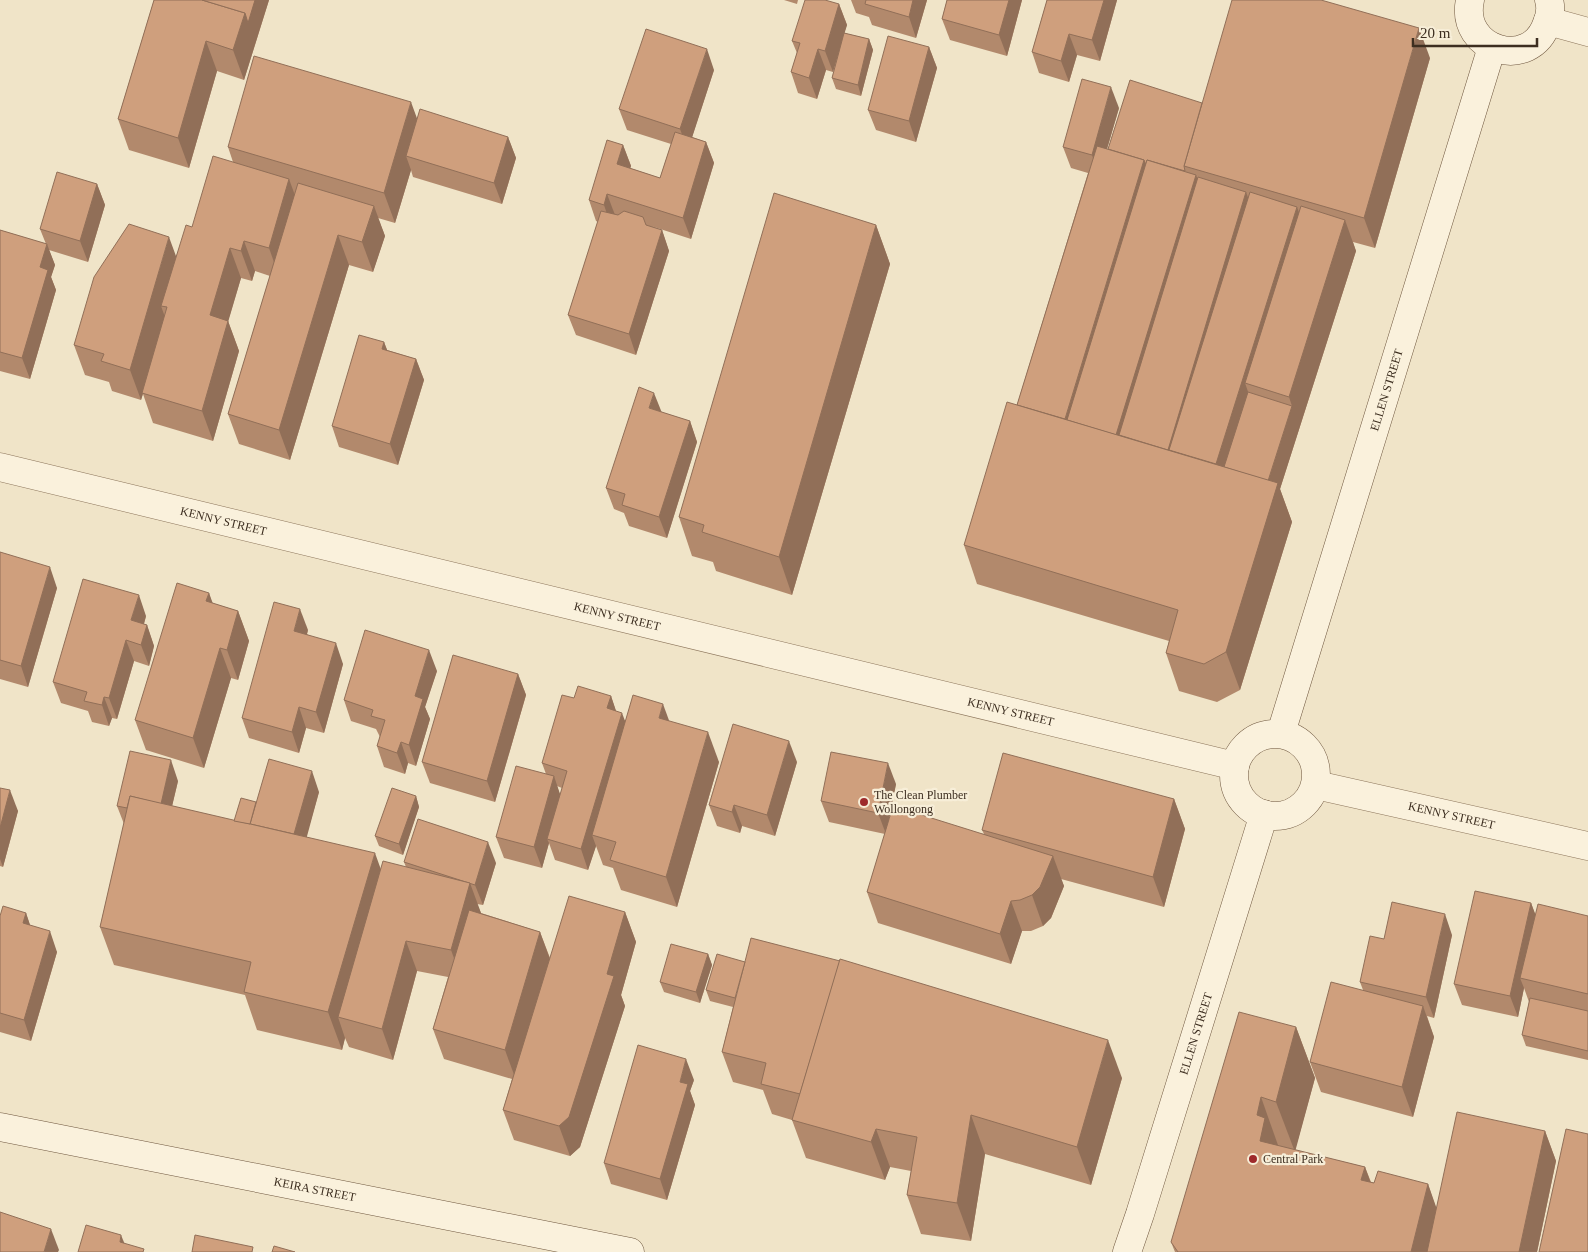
<svg xmlns="http://www.w3.org/2000/svg" width="1588" height="1252" viewBox="0 0 1588 1252" font-family="Georgia,serif">
<rect width="100%" height="100%" fill="#f0e4c8"/>
<g fill="none" stroke-linecap="round" stroke-linejoin="round">
<g stroke="#8d765c" stroke-width="29">
<g id="street">
<path d="M1548,21L1588,32"/>
<path id="s1" d="M0,467L1235,766"/>
<path id="s2" d="M1316,785L1588,846"/>
</g>
</g>
<g stroke="#6f573f" stroke-width="29">
<g id="secondary">
<path d="M1470,0C1459,51 1531,72 1547,23C1550,16 1551,7 1549,0"/>
<path id="s3" d="M1281,733L1492,47"/>
<circle cx="1275" cy="775" r="41"/>
<path id="s4" d="M0,1127L630,1252"/>
<path id="s5" d="M1127,1252L1140,1214L1264,814"/>
</g>
</g>
<use href="#street" stroke="#faf1dc" stroke-width="28"/>
<use href="#secondary" stroke="#faf1dc" stroke-width="28"/>
</g>
<g fill="#b2896c" fill-rule="evenodd">
<path d="M154,0H269L244,80L217,71L189,168L129,150L118,119Z"/>
<path d="M784,0H798L797,4Z"/>
<path d="M851,0H927L916,38L872,25L869,17L856,13Z"/>
<path d="M947,0H1022L1007,56L950,40L942,19Z"/>
<path d="M1047,0H1117L1100,61L1077,55L1069,82L1039,73L1032,52Z"/>
<path d="M839,4L847,25L844,33L869,39L873,50L861,96L836,89L832,78L841,43L833,72L826,70L817,99L798,93L791,72L797,53L792,41Z"/>
<path d="M929,47L937,68L916,142L876,130L868,110Z"/>
<path d="M1430,58L1375,248L1353,242L1356,251L1280,489L1292,522L1240,690L1217,702L1179,691L1166,653L1169,641L977,584L964,545L1017,405L1088,173L1071,168L1063,147L1119,108L1107,149H1108L1202,103Z"/>
<path d="M714,70L692,137L706,142L714,163L691,239L651,226L662,230L669,251L636,355L576,335L568,315L598,222L596,221L589,200L623,145L631,166L630,168L660,178L671,144L627,130L619,109Z"/>
<path d="M417,118L508,137L516,158L502,204L413,177L411,170L395,223L378,218L385,236L373,272L349,265L290,460L239,444L228,414L270,276L255,271L252,281L241,278L228,321L239,351L213,441L153,423L143,394L141,400L112,391L109,382L85,375L74,345L176,256L192,227L233,162L228,147Z"/>
<path d="M97,184L105,205L88,262L49,250L55,265L51,277L56,290L30,379L0,371V230L46,244L40,229Z"/>
<path d="M876,225L890,264L792,595L716,571L713,562L692,556L679,517Z"/>
<path d="M384,342L387,350L416,359L424,380L398,465L339,447L332,426Z"/>
<path d="M661,412L690,421L697,442L667,538L629,526L624,513L614,509L606,488Z"/>
<path d="M0,552L57,588L28,687L0,679Z"/>
<path d="M209,593L212,603L238,611L249,641L238,680L231,678L204,768L146,750L135,720Z"/>
<path d="M146,616L144,624L147,625L154,646L149,666L134,661L117,719L112,718L109,726L92,722L88,711L61,703L53,682Z"/>
<path d="M308,630L307,634L343,664L324,733L306,728L299,753L249,738L242,718Z"/>
<path d="M437,671L425,707L430,719L416,766L408,763L405,774L384,767L377,746L380,737L376,729L351,721L344,700Z"/>
<path d="M518,674L526,695L495,802L430,783L422,762Z"/>
<path d="M611,696L616,711L625,721H669L719,762L677,907L621,890L613,868L603,865L596,846L588,870L555,860L549,843L542,868L504,858L496,837L546,774L542,763L574,698ZM557,786L562,788L560,795Z"/>
<path d="M797,762L775,836L742,826L740,833L717,826L709,805Z"/>
<path d="M178,781L172,806L234,821L256,802L319,792L306,837L381,869L406,867L404,862L496,863L483,905L477,904L481,913L540,932L550,958L625,912L636,942L621,995L625,1006L580,1147L570,1156L514,1140L503,1110L512,1079L444,1059L433,1029L448,977L417,971L393,1060L349,1047L345,1038L342,1050L257,1030L245,995L114,965L100,927L124,824L117,806Z"/>
<path d="M896,784L888,824L984,834L982,830L1174,799L1185,829L1164,907L1061,879L1064,886L1051,918L1043,926L1031,931H1022L1011,964L878,923L867,892L885,834L829,822L821,801Z"/>
<path d="M0,788L18,811L3,867L0,866Z"/>
<path d="M416,796L419,807L403,855L379,846L375,836Z"/>
<path d="M1531,903L1535,914L1588,916V1060L1526,1046L1522,1035L1529,1002L1524,988L1518,1017L1462,1005L1454,984Z"/>
<path d="M26,913L30,925L57,952L31,1041L0,1032V916Z"/>
<path d="M1452,935L1434,1018L1427,1016L1434,1037L1413,1117L1321,1092L1310,1062L1363,990L1360,982L1384,939Z"/>
<path d="M708,954L712,965L700,1003L664,992L660,982Z"/>
<path d="M706,990L1122,1078L1091,1185L985,1154L971,1241L921,1234L907,1195L911,1171L890,1167L885,1180L806,1158L792,1120L772,1114L763,1090L733,1082L722,1052L733,1007L710,1001Z"/>
<path d="M1296,1027L1315,1078L1295,1150L1365,1167L1371,1182L1374,1183L1428,1184L1436,1208L1545,1131L1556,1161L1537,1252H1175L1171,1242Z"/>
<path d="M694,1080L690,1091L695,1105L667,1200L611,1184L604,1163Z"/>
</g>
<g fill="#916f58">
<path d="M255,0H269L244,80L233,50L245,13Z"/>
<path d="M913,0H927L916,38L909,17Z"/>
<path d="M1009,0H1022L1007,56L999,35Z"/>
<path d="M1104,0H1117L1100,61L1092,40Z"/>
<path d="M839,4L847,25L833,72L825,51Z"/>
<path d="M1419,28L1430,58L1375,248L1364,218Z"/>
<path d="M1069,34L1077,55L1069,82L1061,61Z"/>
<path d="M869,39L873,50L861,96L858,85Z"/>
<path d="M206,41L217,71L189,168L178,138Z"/>
<path d="M929,47L937,68L916,142L909,121Z"/>
<path d="M707,49L714,70L688,150L680,129Z"/>
<path d="M818,49L826,70L817,99L809,78Z"/>
<path d="M1111,87L1119,108L1099,176L1092,155Z"/>
<path d="M411,102L422,132L406,156L411,170L395,223L384,193Z"/>
<path d="M508,137L516,158L502,204L494,183Z"/>
<path d="M706,142L714,163L691,239L683,218Z"/>
<path d="M623,145L631,166L625,185L617,164Z"/>
<path d="M1144,160L1155,190L1083,426L1065,420Z"/>
<path d="M1196,175L1207,205L1126,467L1115,436Z"/>
<path d="M289,179L300,209L280,279L269,248Z"/>
<path d="M97,184L105,205L88,262L80,241Z"/>
<path d="M1246,192L1257,222L1179,478L1167,451Z"/>
<path d="M607,194L615,215L611,226L604,205Z"/>
<path d="M374,206L385,236L373,272L362,242Z"/>
<path d="M1297,207L1308,237L1245,383L1254,409L1222,474L1216,464Z"/>
<path d="M1345,220L1356,251L1280,489L1292,522L1240,690L1226,652L1266,488L1292,406L1289,397Z"/>
<path d="M876,225L890,264L792,595L779,557Z"/>
<path d="M662,230L669,251L636,355L629,334Z"/>
<path d="M338,235L349,265L290,460L279,430Z"/>
<path d="M169,237L180,267L167,307L161,306L165,317L141,400L130,370Z"/>
<path d="M244,241L255,271L252,281L241,251Z"/>
<path d="M47,244L55,265L51,277L56,290L30,379L22,358L40,267Z"/>
<path d="M230,248L241,278L221,346L210,315Z"/>
<path d="M228,321L239,351L213,441L202,411Z"/>
<path d="M384,342L392,363L382,349Z"/>
<path d="M416,359L424,380L398,465L390,444Z"/>
<path d="M654,393L662,413L649,408Z"/>
<path d="M690,421L697,442L667,538L659,517Z"/>
<path d="M50,567L57,588L28,687L21,666Z"/>
<path d="M209,593L220,623L206,601Z"/>
<path d="M139,595L146,616L139,641L131,620Z"/>
<path d="M300,609L308,630L302,652L294,631Z"/>
<path d="M238,611L249,641L238,680L227,650Z"/>
<path d="M147,625L154,646L149,666L141,645Z"/>
<path d="M126,640L134,661L117,719L109,698Z"/>
<path d="M336,643L343,664L324,733L316,712Z"/>
<path d="M220,648L231,678L204,768L193,738Z"/>
<path d="M429,650L437,671L425,707L430,719L416,766L409,745L415,696Z"/>
<path d="M518,674L526,695L495,802L487,781Z"/>
<path d="M611,696L618,717L607,708Z"/>
<path d="M104,697L112,718L109,726L102,705Z"/>
<path d="M663,704L674,734L659,718Z"/>
<path d="M299,707L306,728L299,753L292,732Z"/>
<path d="M622,713L630,734L592,835L596,846L588,870L581,849Z"/>
<path d="M708,732L719,762L677,907L666,877Z"/>
<path d="M789,741L797,762L775,836L767,815Z"/>
<path d="M401,742L408,763L405,774L397,753Z"/>
<path d="M171,760L178,781L165,836L158,815Z"/>
<path d="M888,763L896,784L886,834L878,813Z"/>
<path d="M312,771L319,792L300,862L292,841Z"/>
<path d="M554,776L561,797L547,839L549,843L542,868L534,847Z"/>
<path d="M10,790L18,811L3,867L0,859V828Z"/>
<path d="M416,796L419,807L403,855L399,844Z"/>
<path d="M1174,799L1185,829L1164,907L1153,877Z"/>
<path d="M734,805L742,826L740,833L732,812Z"/>
<path d="M488,842L496,863L483,905L475,885Z"/>
<path d="M375,853L389,892L338,1017L345,1038L342,1050L328,1012Z"/>
<path d="M1053,856L1064,886L1051,918L1043,926L1032,895Z"/>
<path d="M470,883L481,913L462,980L451,950Z"/>
<path d="M1011,901L1022,931L1011,964L1000,934Z"/>
<path d="M1531,903L1539,924L1520,978L1524,988L1518,1017L1510,996Z"/>
<path d="M625,912L636,942L621,995L625,1006L580,1147L570,1156L559,1126L607,974Z"/>
<path d="M26,913L33,934L23,923Z"/>
<path d="M1445,914L1452,935L1434,1018L1426,997Z"/>
<path d="M50,931L57,952L31,1041L24,1020Z"/>
<path d="M540,932L551,962L516,1080L505,1050Z"/>
<path d="M406,941L417,971L393,1060L382,1029Z"/>
<path d="M708,954L712,965L700,1003L696,992Z"/>
<path d="M1423,1006L1434,1037L1413,1117L1402,1087Z"/>
<path d="M1296,1027L1315,1078L1295,1152L1276,1102Z"/>
<path d="M1108,1040L1122,1078L1091,1185L1077,1147Z"/>
<path d="M686,1059L694,1080L690,1091L695,1105L667,1200L660,1179L680,1082Z"/>
<path d="M1261,1097L1279,1148L1260,1141L1257,1115Z"/>
<path d="M971,1115L985,1154L971,1241L957,1203Z"/>
<path d="M876,1129L890,1167L885,1180L871,1142Z"/>
<path d="M1545,1131L1556,1161L1537,1252H1519Z"/>
<path d="M1365,1167L1383,1217L1361,1180Z"/>
<path d="M1428,1184L1446,1235L1442,1252H1411Z"/>
<path d="M51,1229L59,1250L58,1252H44Z"/>
<path d="M121,1235L128,1252L120,1242Z"/>
</g>
<g fill="#cf9f7d" stroke="#916f58">
<path d="M154,0H202L245,13L233,50L206,41L178,138L118,119Z"/>
<path d="M202,0H255L248,23L245,13Z"/>
<path d="M805,0H825L839,4L825,51L818,49L809,78L791,72L800,43L792,41Z"/>
<path d="M866,0H913L909,17L865,4Z"/>
<path d="M947,0H1009L999,35L942,19Z"/>
<path d="M1047,0H1104L1092,40L1069,34L1061,61L1032,52Z"/>
<path d="M1232,0H1321L1419,28L1364,218L1184,166Z"/>
<path d="M646,29L707,49L680,129L619,109Z"/>
<path d="M844,33L869,39L858,85L832,78Z"/>
<path d="M888,36L929,47L909,121L868,110Z"/>
<path d="M254,56L411,102L384,193L228,147Z"/>
<path d="M1082,79L1111,87L1092,155L1063,147Z"/>
<path d="M1130,80L1202,103L1184,166L1185,171L1147,160L1146,165L1144,160L1108,149Z"/>
<path d="M420,109L508,137L494,183L406,156Z"/>
<path d="M675,132L706,142L683,218L607,194L604,205L589,200L607,140L623,145L617,164L660,178Z"/>
<path d="M1097,146L1144,160L1065,419L1017,405Z"/>
<path d="M213,156L289,179L269,248L244,241L241,251L230,248L210,315L228,321L202,411L142,393L167,307L161,306L186,225L192,227Z"/>
<path d="M1147,160L1196,175L1116,435L1067,420Z"/>
<path d="M57,172L97,184L80,241L40,229Z"/>
<path d="M1198,177L1246,192L1168,450L1119,435Z"/>
<path d="M298,183L374,206L362,242L338,235L279,430L228,414Z"/>
<path d="M1250,192L1297,207L1216,464L1169,450Z"/>
<path d="M774,193L876,225L779,557L702,532L704,525L679,517Z"/>
<path d="M1301,206L1345,220L1289,397L1245,383Z"/>
<path d="M601,211L618,215L624,211L643,217L646,225L662,230L629,334L568,315Z"/>
<path d="M129,224L169,237L130,370L101,361L104,354L74,345L94,277Z"/>
<path d="M0,230L47,244L40,267L48,270L22,358L0,352Z"/>
<path d="M359,335L384,342L382,349L416,359L390,444L332,426Z"/>
<path d="M639,387L654,393L649,408L690,421L659,517L622,505L625,494L606,488Z"/>
<path d="M1248,392L1292,406L1268,481L1224,467Z"/>
<path d="M1007,402L1278,483L1226,652L1204,664L1166,653L1178,610L964,545Z"/>
<path d="M0,552L50,567L21,666L0,660Z"/>
<path d="M83,579L139,595L131,620L147,625L141,645L126,640L109,698L104,697L102,705L84,701L87,692L53,682Z"/>
<path d="M177,583L209,593L206,601L238,611L227,650L220,648L193,738L135,720Z"/>
<path d="M274,602L300,609L294,631L336,643L316,712L299,707L292,732L242,718Z"/>
<path d="M365,630L429,650L415,696L423,699L409,745L401,742L397,753L377,746L385,720L371,716L373,710L344,700Z"/>
<path d="M453,655L518,674L487,781L422,762Z"/>
<path d="M578,686L611,696L607,708L622,713L581,849L547,839L567,771L542,763L562,695L574,698Z"/>
<path d="M633,695L663,704L659,718L708,732L666,877L610,860L616,842L592,835Z"/>
<path d="M733,724L789,741L767,815L734,805L732,812L709,805Z"/>
<path d="M130,751L171,760L161,804L130,796L127,808L117,806Z"/>
<path d="M831,752L888,763L878,813L821,801Z"/>
<path d="M1003,753L1174,799L1153,877L982,830Z"/>
<path d="M269,759L312,771L294,834L250,824Z"/>
<path d="M516,766L554,776L534,847L496,837Z"/>
<path d="M0,788L10,790L0,828Z"/>
<path d="M392,788L416,796L399,844L375,836Z"/>
<path d="M130,796L375,853L328,1012L244,992L251,962L100,927Z"/>
<path d="M241,798L256,802L250,824L234,821Z"/>
<path d="M893,806L1053,856L1040,887L1032,895L1020,900L1011,901L1000,934L867,892Z"/>
<path d="M418,819L488,842L475,885L404,862Z"/>
<path d="M383,861L470,883L451,950L406,941L382,1029L338,1017Z"/>
<path d="M1475,891L1531,903L1510,996L1454,984Z"/>
<path d="M569,896L625,912L607,974L614,976L569,1117L559,1126L503,1110Z"/>
<path d="M1392,902L1445,914L1426,997L1360,982L1370,936L1384,939Z"/>
<path d="M1538,904L1588,916V994L1520,978Z"/>
<path d="M3,906L26,913L23,923L50,931L24,1020L0,1013V916Z"/>
<path d="M469,910L540,932L505,1050L433,1029Z"/>
<path d="M751,938L840,961L800,1094L761,1084L766,1063L722,1052Z"/>
<path d="M671,944L708,954L696,992L660,982Z"/>
<path d="M717,954L745,962L735,998L706,990Z"/>
<path d="M840,959L1108,1040L1077,1147L971,1115L957,1203L907,1195L917,1137L876,1129L871,1142L792,1120Z"/>
<path d="M1331,982L1423,1006L1402,1087L1310,1062Z"/>
<path d="M1530,998L1588,1011V1051L1522,1035Z"/>
<path d="M1239,1012L1296,1027L1276,1102L1261,1097L1257,1115L1265,1118L1260,1141L1365,1167L1361,1180L1374,1183L1378,1171L1428,1184L1411,1252H1178L1171,1242Z"/>
<path d="M638,1045L686,1059L680,1082L688,1084L660,1179L604,1163Z"/>
<path d="M1457,1112L1545,1131L1519,1252H1427Z"/>
<path d="M1566,1129L1588,1134V1252H1539Z"/>
<path d="M0,1212L51,1229L44,1252H0Z"/>
<path d="M86,1225L121,1235L120,1242L144,1249L143,1252H78Z"/>
<path d="M195,1235L253,1247L252,1252H192Z"/>
<path d="M274,1246L295,1252H272Z"/>
</g>
<g fill="#9e2a2b" stroke="#f7eed8" stroke-width="2">
<circle cx="864" cy="802" r="5"/>
<circle cx="1253" cy="1159" r="5"/>
</g>
<g text-anchor="middle" stroke-width="4.5" stroke-linejoin="round" paint-order="stroke">
<g font-size="12" fill="#3d2e20" stroke="#f7eed8">
<text dy="4" stroke="none"><textPath href="#s3" startOffset="359">ELLEN STREET</textPath></text>
<text dy="4" stroke="none"><textPath href="#s1" startOffset="230">KENNY STREET</textPath></text>
<text dy="4" stroke="none"><textPath href="#s1" startOffset="635">KENNY STREET</textPath></text>
<text dy="4" stroke="none"><textPath href="#s1" startOffset="1040">KENNY STREET</textPath></text>
<text dy="4" stroke="none"><textPath href="#s2" startOffset="139">KENNY STREET</textPath></text>
<text dy="4" stroke="none"><textPath href="#s5" startOffset="229">ELLEN STREET</textPath></text>
<text dy="4" stroke="none"><textPath href="#s4" startOffset="321">KEIRA STREET</textPath></text>
</g>
<g font-size="12" fill="#3d2e20" stroke="#f7eed8" text-anchor="start">
<text x="874" y="799">The Clean Plumber<tspan x="874" dy="14">Wollongong</tspan></text>
<text x="1263" y="1163">Central Park</text>
</g>
</g>
<path d="M1413 38v8h124v-8" fill="none" stroke="#3d2e20" stroke-width="2.5"/>
<text x="1420" y="38" font-size="15" fill="#3d2e20" stroke="#f7eed8" stroke-width="4" paint-order="stroke">20 m</text>
</svg>
